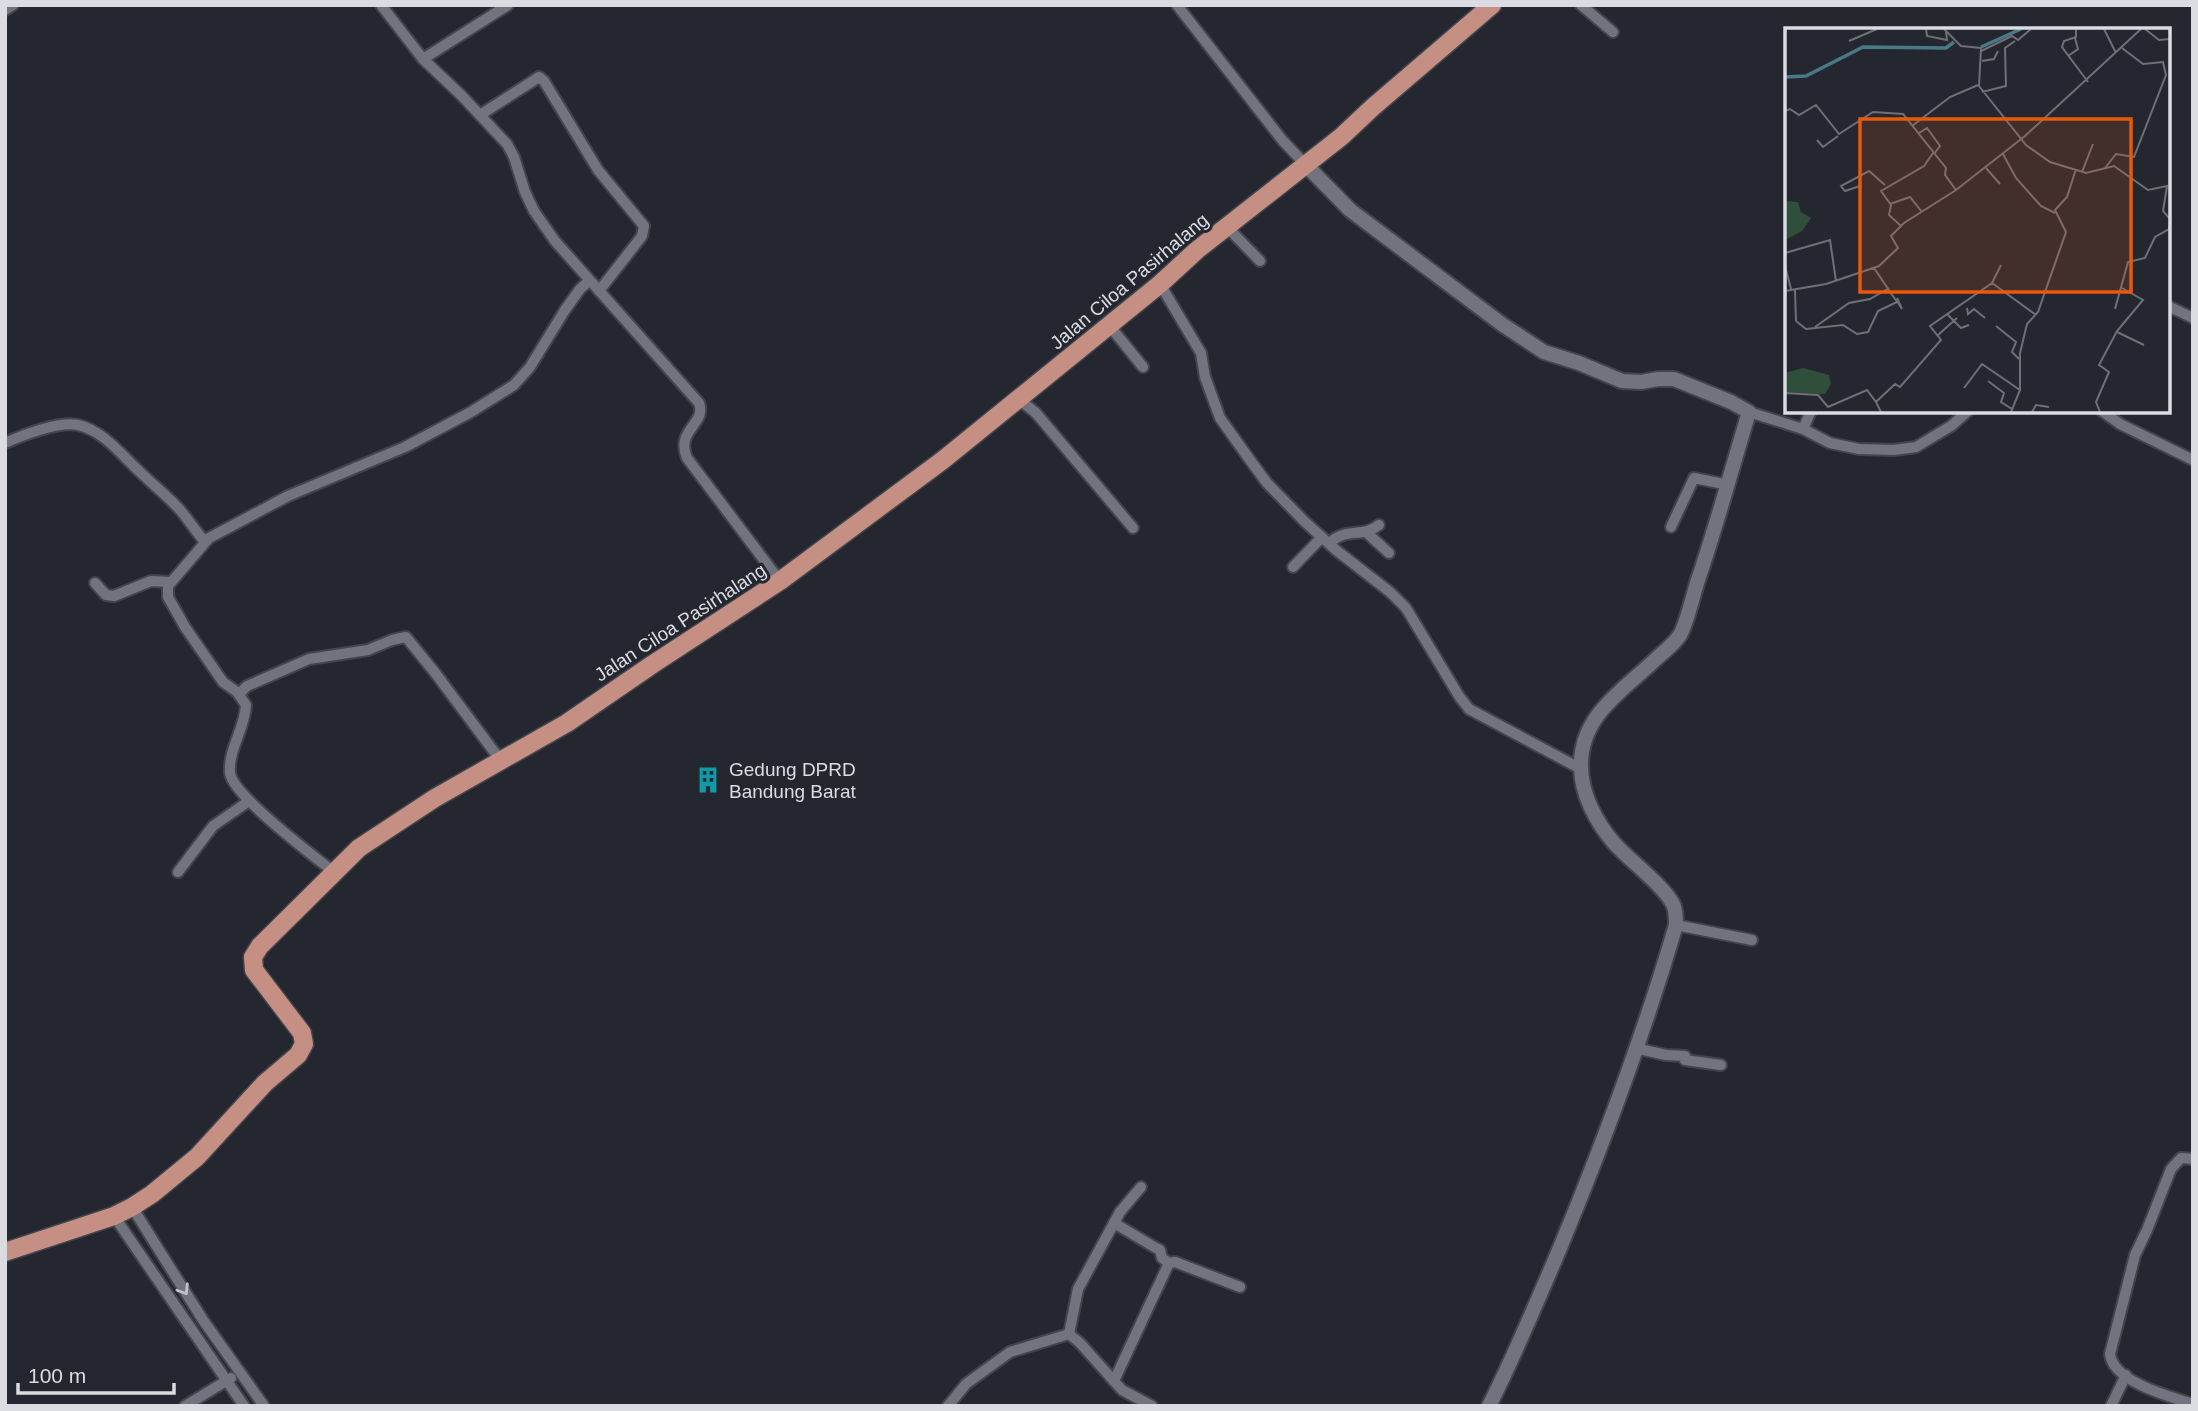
<svg xmlns="http://www.w3.org/2000/svg" width="2198" height="1411" viewBox="0 0 2198 1411" font-family="Helvetica,sans-serif">
<rect width="100%" height="100%" fill="#252730"/>
<g fill="none" stroke-linecap="round" stroke-linejoin="round">
<g stroke="#43454d" stroke-width="14">
<g id="minor">
<path d="M381,5L423,59L462,96L507,144L514,157L525,192L534,211L555,241L699,403C707,424 675,430 687,458L780,581"/>
<path d="M1177,5L1283,141L1306,165"/>
<path d="M1581,5L1613,32"/>
<path d="M5,10L13,5"/>
<path d="M423,59L508,5"/>
<path d="M480,115L539,77L544,81L598,170L644,226L642,236L599,291"/>
<path d="M1227,227L1260,261"/>
<path d="M1160,284L1201,353L1205,377L1220,418L1250,460L1267,483L1304,521L1336,550L1390,592L1406,608L1459,696L1469,709L1581,769"/>
<path d="M2168,306L2193,318"/>
<path d="M1109,325L1143,367"/>
<path d="M1020,400L1036,413L1133,528"/>
<path d="M2102,411L2120,424L2193,460"/>
<path d="M1749,412L1803,429L1830,443L1859,449L1894,450L1916,447L1951,426L1968,411"/>
<path d="M1803,429L1811,411"/>
<path d="M5,443C23,435 59,421 78,425C102,430 121,454 138,470C152,484 168,496 181,511C189,521 196,531 204,541"/>
<path d="M1671,527L1694,478L1729,485"/>
<path d="M1367,533L1389,553"/>
<path d="M1329,543C1349,526 1361,539 1379,525"/>
<path d="M1293,567L1322,537"/>
<path d="M95,583L106,595L114,596L151,581L170,582"/>
<path d="M239,694L247,686L309,659L368,650L392,640L406,637L436,674L501,761"/>
<path d="M178,872L213,826L249,801"/>
<path d="M335,873C314,856 233,796 230,773C228,750 245,728 246,705L237,692L223,682L185,627L168,597V586L209,538L288,496L405,447L471,412L514,385L530,367L565,310L580,289L589,281"/>
<path d="M1676,925L1752,940"/>
<path d="M1635,1048L1666,1055L1685,1056V1060L1721,1065"/>
<path d="M2193,1159L2181,1158L2171,1169L2147,1230L2135,1255L2110,1354C2113,1382 2171,1397 2193,1404"/>
<path d="M132,1207L203,1320L264,1406"/>
<path d="M114,1216L244,1406"/>
<path d="M1114,1223L1156,1248L1160,1250L1162,1258L1169,1263L1175,1262L1240,1287"/>
<path d="M1069,1334L1078,1289L1120,1212L1141,1187"/>
<path d="M1069,1334L1080,1343L1122,1390L1152,1406"/>
<path d="M1114,1381L1169,1263"/>
<path d="M185,1406L231,1378"/>
<path d="M948,1406L966,1384L1010,1352L1069,1334"/>
<path d="M2111,1406L2126,1375"/>
</g>
</g>
<g stroke="#43454d" stroke-width="18">
<path id="tertiary" d="M1306,165L1350,210L1503,325L1544,352L1579,363L1622,381L1641,382L1658,379H1674L1731,402L1749,412C1732,468 1717,524 1698,580C1693,595 1687,623 1680,635C1674,644 1665,651 1657,658C1624,690 1580,715 1581,766C1581,794 1596,822 1614,843C1629,860 1663,885 1673,904C1676,910 1676,918 1676,925C1643,1037 1602,1147 1557,1255C1535,1306 1514,1357 1489,1406"/>
</g>
<g stroke="#43454d" stroke-width="21">
<path id="primary" d="M5,1252L114,1216L132,1207L152,1194L197,1157L265,1083L298,1055L304,1044L302,1033L254,970L253,957L260,946L359,848L435,798L567,723L653,664L780,581L943,460L1160,284L1197,250L1341,137L1373,107L1492,5"/>
</g>
<use href="#minor" stroke="#71737e" stroke-width="10"/>
<use href="#tertiary" stroke="#71737e" stroke-width="14"/>
<use href="#primary" stroke="#c68f83" stroke-width="18"/>
</g>
<defs><path id="oneway-chevron" d="M-2-3.5L2.5 0L-2 3.5" fill="none" stroke-width="1.6" stroke-linecap="round" stroke-linejoin="round" transform="scale(1.75)"/></defs>
<use stroke="#c0c2c9" href="#oneway-chevron" transform="translate(184 1290) rotate(58)"/>
<defs>
<g id="building-bare" transform="scale(2.1)"><path d="M-4-6H4V6H1V3H-1V6H-4ZM-2.5-4.3h1.7v1.8h-1.7ZM.8-4.3h1.7v1.8H.8ZM-2.5-1h1.7V.8h-1.7ZM.8-1h1.7V.8H.8Z" fill="#0f9aa8" stroke="#252730" stroke-width="2.5" paint-order="stroke"/></g>
</defs>
<g fill-rule="evenodd">
<use href="#building-bare" x="708" y="780"/>
</g>
<g text-anchor="middle" stroke-width="6" stroke-linejoin="round" paint-order="stroke">
<g font-size="19" fill="#dbdce2" stroke="#252730">
<text transform="translate(1129 281) rotate(-40)" y="7">Jalan Ciloa Pasirhalang</text>
<text transform="translate(680 622) rotate(-33)" y="7">Jalan Ciloa Pasirhalang</text>
</g>
<g font-size="19" fill="#dbdce2" stroke="#252730" text-anchor="start">
<text x="729" y="776">Gedung DPRD<tspan x="729" dy="22">Bandung Barat</tspan></text>
</g>
</g>
<g transform="translate(1785 28)">
<rect width="385" height="385" fill="#252730"/>
<path d="M0,173L13,174L16,184L26,190L17,203L0,212ZM18,340L44,347L46,356L40,366L0,364V345Z" fill="#304f3a"/>
<path fill="none" stroke="#497887" stroke-width="3.5" d="M196,19L236,1M0,49L21,48L78,19L161,20L169,14"/>
<path fill="none" stroke="#6e6f77" stroke-width="2" d="M141,1L142,8L162,12L161,4M159,1L176,18L196,20L194,58L241,117L265,134L301,145L329,138L363,162L382,158L378,183L385,191M291,1V9L279,13L277,19L303,54M319,1L331,25M360,1L374,12L385,11M64,13L92,1M196,23L227,8L233,12L246,1M283,28L293,21L290,10M197,33L209,31L213,23M197,64L221,58L220,20L230,13M0,83L5,81L14,87L31,77L54,106L88,84L118,86L161,140L160,147L171,162M127,98L165,69L193,57M134,105L142,100L155,118L149,126M32,112L38,119L53,108M218,126L231,150L256,178L270,185M201,140L215,156M320,140L331,126L349,129L381,47L378,34L358,36L337,20M297,144L308,116M75,158L60,163L56,158L84,143L100,157M105,176L125,169L137,184M116,198L104,187L106,177L96,163L139,138L148,125M0,225L45,212L51,253M0,238L6,261M207,255L251,287M10,262L11,293M0,263L41,256L94,238L113,220L106,208L119,195L171,162L240,108L356,1M112,270L117,281L112,273M182,280L183,286L189,281L200,290M330,281L343,234L360,230L370,209L384,201L385,194M162,286L176,300L184,297M11,293L21,301L58,297L72,306L83,304L93,283L112,274L89,240M211,298L231,314L227,324L234,331M30,299L64,275L85,271L104,260M332,304L359,317M153,307L172,290M203,353L219,365L216,374L227,381M179,360L197,336L235,362M0,365L33,367L43,379L82,362L91,374M96,384L91,374L110,356L115,359L156,312L145,298L207,255L216,237M226,384L235,362V325L242,296L253,284L281,204L270,182L282,169L291,141M247,384L251,377L264,379M315,384L311,374L324,344L314,337L332,303L358,272L337,260"/>
<path fill="#e8590c" fill-opacity="0.15" stroke="#e8590c" stroke-width="3.5" d="M75,91H346V264H75Z"/>
<rect width="385" height="385" fill="none" stroke="#dbdce2" stroke-width="3.5"/>
</g>
<rect width="2198" height="1411" fill="none" stroke="#dbdce2" stroke-width="14"/>
<path d="M18 1383v10h156v-10" fill="none" stroke="#dbdce2" stroke-width="3.5"/>
<text x="28" y="1383" font-size="21" fill="#dbdce2" stroke="#252730" stroke-width="5" paint-order="stroke">100 m</text>
</svg>
